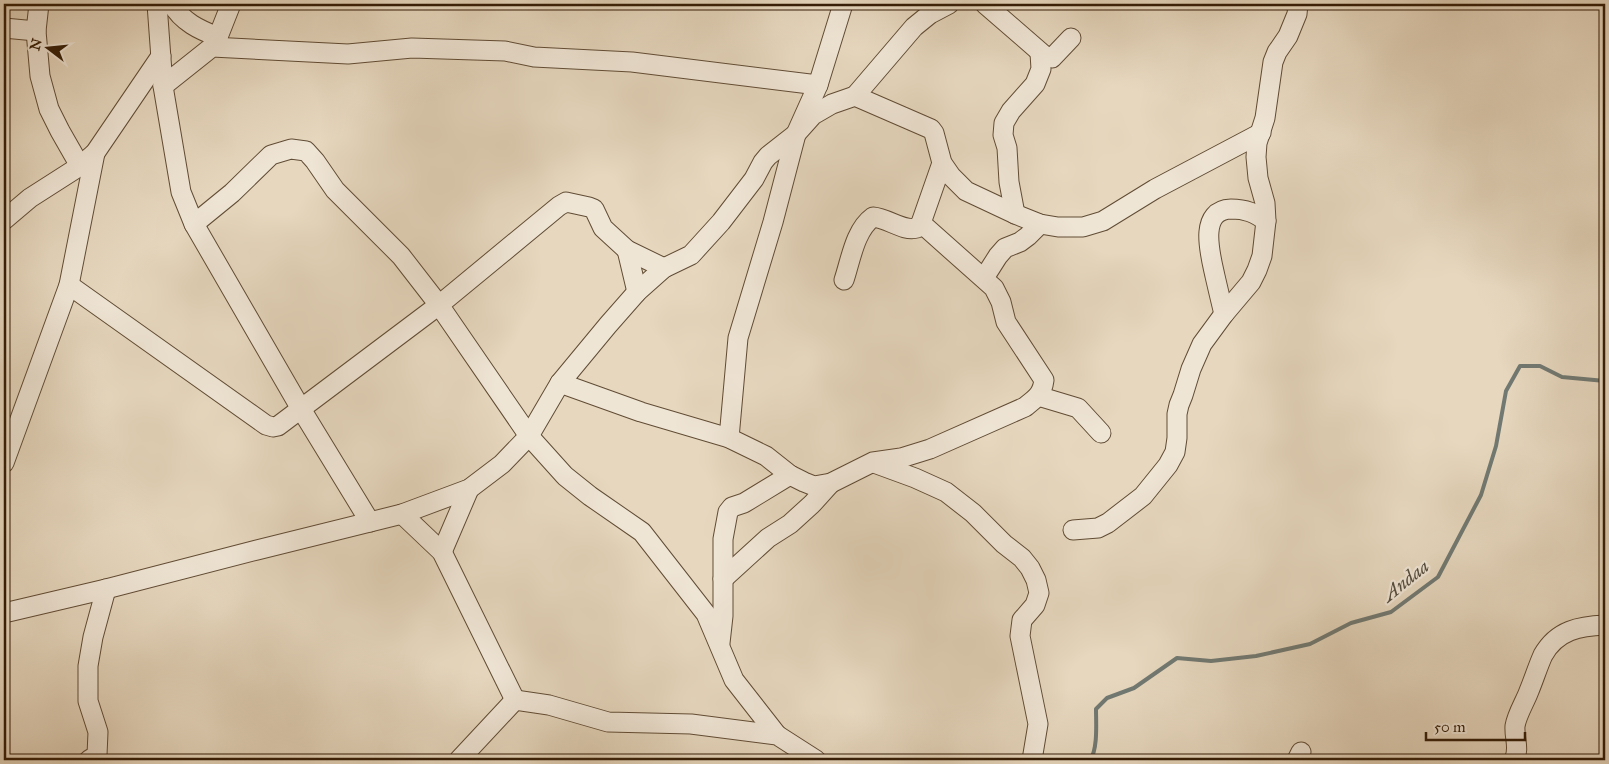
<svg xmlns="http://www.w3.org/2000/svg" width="1609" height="764" viewBox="0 0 1609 764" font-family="'IM FELL Great Primer',serif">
<rect width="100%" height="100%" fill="#e6d7be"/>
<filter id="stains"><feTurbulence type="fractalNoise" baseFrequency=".004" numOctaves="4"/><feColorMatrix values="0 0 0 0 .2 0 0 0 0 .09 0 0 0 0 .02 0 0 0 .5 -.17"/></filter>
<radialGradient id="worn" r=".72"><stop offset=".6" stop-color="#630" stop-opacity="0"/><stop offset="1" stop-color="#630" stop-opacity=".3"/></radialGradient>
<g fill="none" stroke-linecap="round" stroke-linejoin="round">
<path stroke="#717972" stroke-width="4" d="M1090,760C1098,750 1096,722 1096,709L1107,698L1134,688L1177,658L1211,661L1256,656L1310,644L1351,623L1391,612L1438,577L1481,495L1496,446L1506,391L1520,366H1540L1562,377L1605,381"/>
<g stroke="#614c35" stroke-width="21">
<g id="minor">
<path d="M39,4L36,31L40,76L49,109L60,131L80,166"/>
<path d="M157,4L163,86L181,192L194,224L301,409L370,522"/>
<path d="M172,4C182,22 200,30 218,37"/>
<path d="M985,4L1046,57L1052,58L1071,38"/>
<path d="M4,28L36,31"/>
<path d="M212,47L218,37L231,4"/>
<path d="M163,86L212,47L348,54L412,48L505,51L534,57L632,62L818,85"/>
<path d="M855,96L914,27L930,14L949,4"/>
<path d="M1015,214L1009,182L1007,148L1003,135L1004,123L1011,111L1035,84L1041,69L1040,53"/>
<path d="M4,220L30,198L80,166L95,153L161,56"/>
<path d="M194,224L232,193L271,155L291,149L306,151L315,161L335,190L401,256L439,305L529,436L565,476L590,496L642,532L706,614L734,680L777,735"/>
<path d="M627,250L637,292"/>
<path d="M984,278L998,256L1005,248L1020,242L1028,236L1040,224"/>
<path d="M844,280C851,259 855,230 873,217C888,218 903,232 917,228L921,223L942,163"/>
<path d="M69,285L266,425L273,427L278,426L439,305L559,206L566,202L589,207L594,209L603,228L627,250L664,268"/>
<path d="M1224,314C1221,302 1218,289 1215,276C1211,257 1197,210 1231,209C1246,209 1255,213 1266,221"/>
<path d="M560,383L641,412L729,438L766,456L790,475L804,482L814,486L831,483L873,462L901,458L930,449L1025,407C1036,398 1042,395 1044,380L1006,322L1001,302L994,288L921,223"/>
<path d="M1038,396L1078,408L1101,433"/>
<path d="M729,438L738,338L773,222L796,134L818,85L843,4"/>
<path d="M4,463L69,285L95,153"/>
<path d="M874,463L915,478L946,492L973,513L1004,544L1022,558L1030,568L1036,580L1039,593L1035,605L1022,620L1020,636L1038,724L1032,760"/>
<path d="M402,514L442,552L515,700"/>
<path d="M1073,530L1098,528L1108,523L1143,496L1168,465L1175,452L1177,438V414L1179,405L1183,395L1191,369L1202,344L1224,314L1251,282L1257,270L1262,256L1266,221L1265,203L1258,178L1256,157L1257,143L1265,118L1273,62L1277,52L1288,36L1297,14L1298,4"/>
<path d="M442,552L469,489"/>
<path d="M723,579L768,538L790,524L812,504L831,483"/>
<path d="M4,613L106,589L257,550L402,514L469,489L502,464L529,436L560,383L608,325L637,292L664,268L691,255L721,222L754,179L763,162L768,156L796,134L813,115L832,104L855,96L931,129L934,133L942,163L951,176L966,191L1015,214L1040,224L1058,227H1083L1103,221L1155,189L1261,133"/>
<path d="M720,643L723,616V539L728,512L732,507L744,503L790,475"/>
<path d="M515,700L549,705L608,722L691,724L777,735L816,760"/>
<path d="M89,760L97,755L98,732L88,701V666L93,637L106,589"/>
<path d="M459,760L515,700"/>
<path d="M1297,760L1301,752"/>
<path d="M1514,760C1520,749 1514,738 1515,726C1517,714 1525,702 1529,691C1534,679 1538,666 1543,655C1557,630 1580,626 1605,625"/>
</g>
</g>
<use href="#minor" stroke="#efe5d5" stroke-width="19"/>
</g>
<g text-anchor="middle" stroke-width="4.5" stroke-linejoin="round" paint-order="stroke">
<g font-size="19" font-style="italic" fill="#534b3d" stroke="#efe5d5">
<text transform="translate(1405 580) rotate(-39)" y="7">Andaa</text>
</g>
</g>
<rect width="1609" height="764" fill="none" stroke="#e6d7be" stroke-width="20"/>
<rect x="5" y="5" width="1599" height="754" fill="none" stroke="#351d07" stroke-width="2.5"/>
<rect x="10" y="10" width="1589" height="744" fill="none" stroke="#351d07"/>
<g transform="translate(48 48) rotate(286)" stroke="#efe5d5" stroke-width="4" paint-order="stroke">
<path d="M0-4L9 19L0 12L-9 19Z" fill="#351d07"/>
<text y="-8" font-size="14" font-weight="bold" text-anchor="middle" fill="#351d07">N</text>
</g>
<path d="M1426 732v8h99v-8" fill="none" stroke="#351d07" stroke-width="2.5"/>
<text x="1434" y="732" font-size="15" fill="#351d07" stroke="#efe5d5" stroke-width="4" paint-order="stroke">50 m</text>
<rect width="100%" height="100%" filter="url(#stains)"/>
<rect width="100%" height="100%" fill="url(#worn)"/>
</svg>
